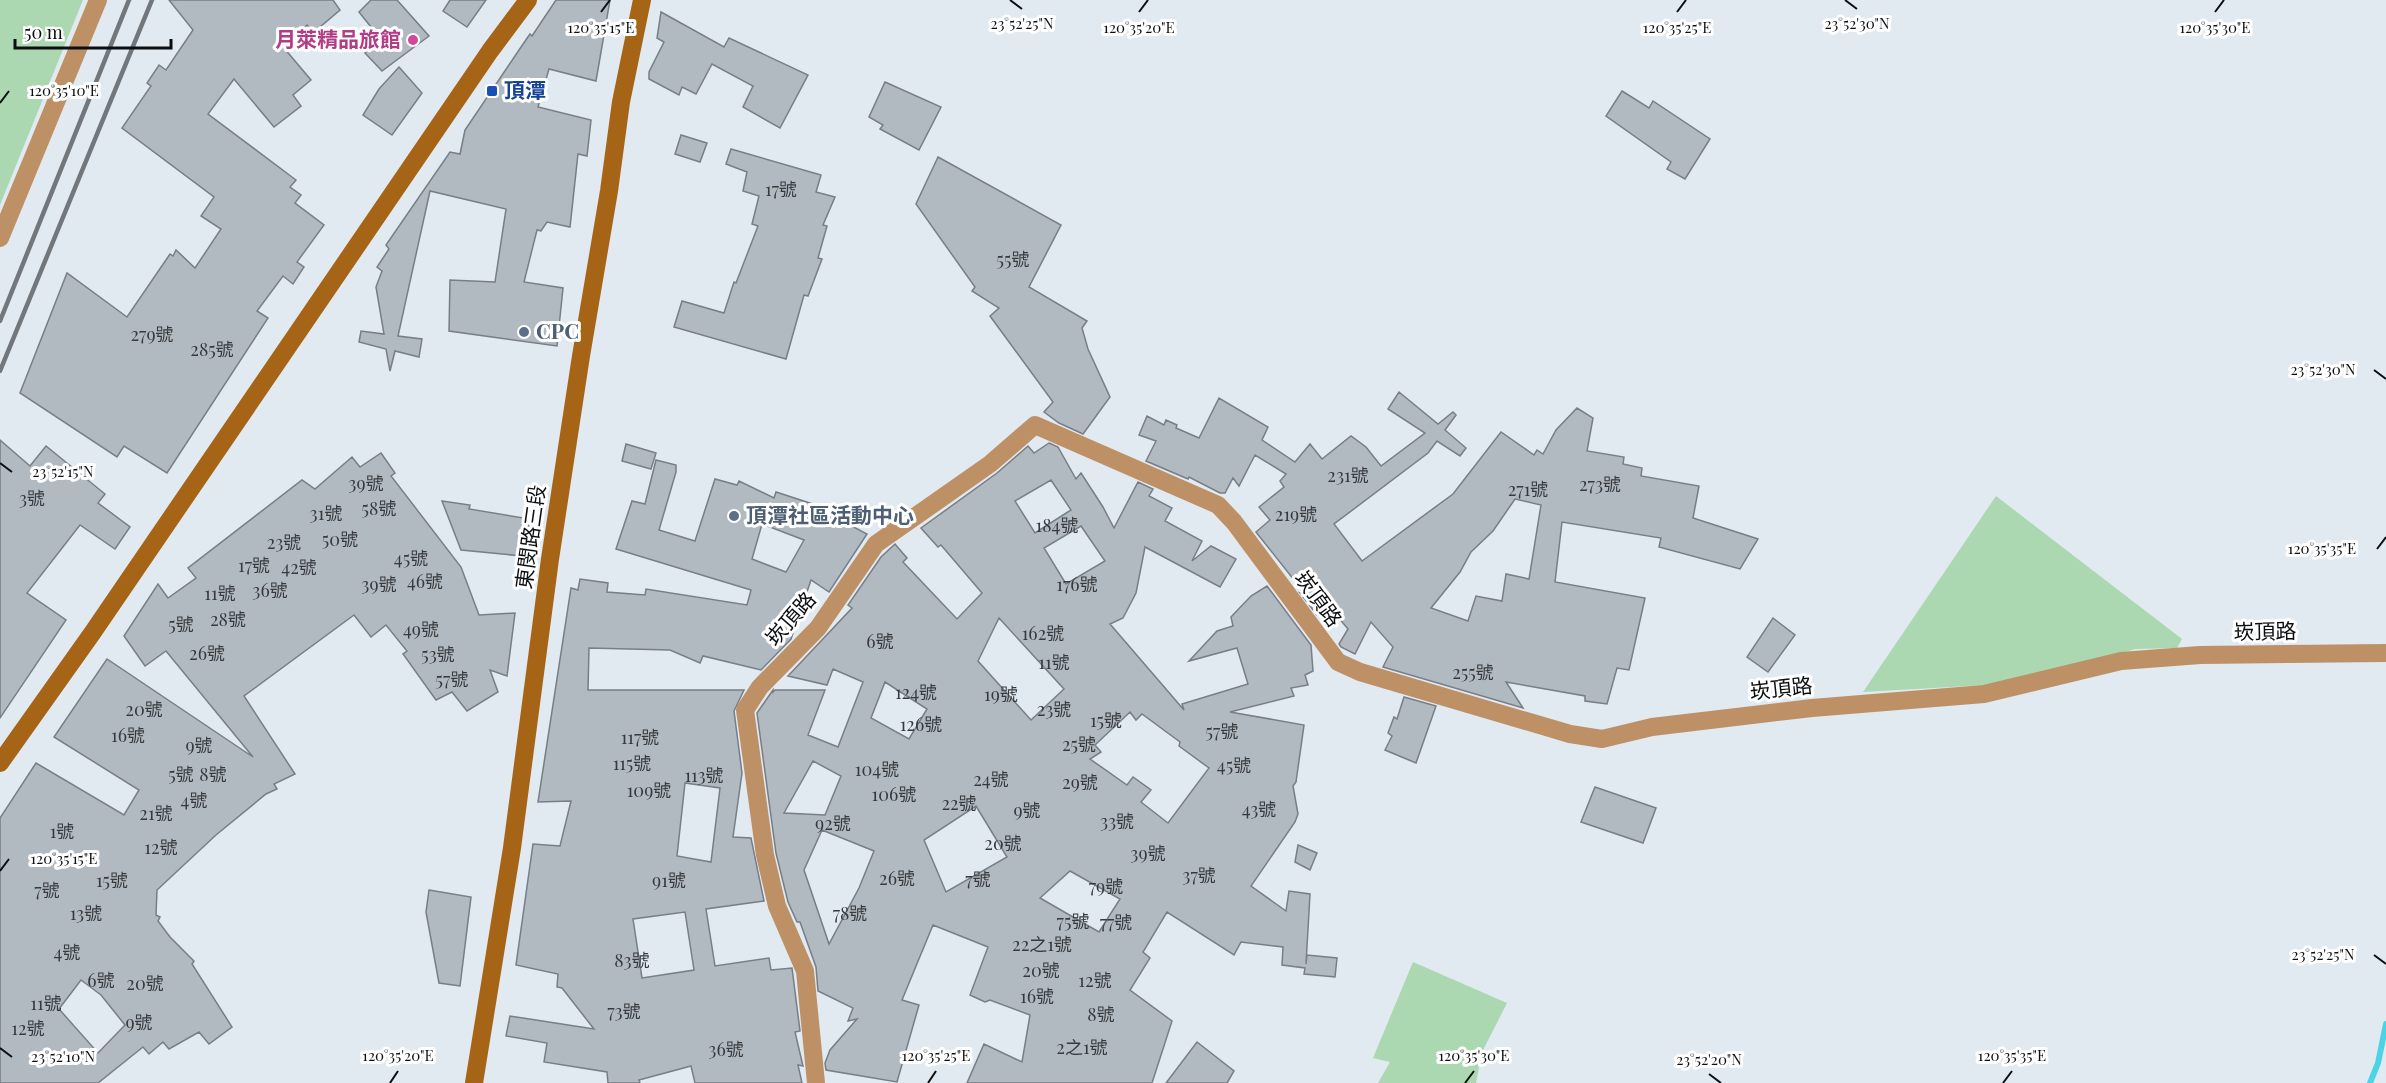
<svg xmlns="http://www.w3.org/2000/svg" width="2386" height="1083" viewBox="0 0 2386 1083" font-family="'Playfair Display','Noto Sans TC',serif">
<rect width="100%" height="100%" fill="#e1e9f1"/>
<g fill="#acd8b1">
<path d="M0,0H83L0,205Z"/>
<path d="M1996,496L2182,639L2177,648L2136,649L2004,684L1863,692Z"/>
<path d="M1413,962L1507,1003L1482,1052L1476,1083H1378L1390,1062L1373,1058Z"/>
</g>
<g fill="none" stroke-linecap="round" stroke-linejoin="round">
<path stroke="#4cd4e4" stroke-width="6" d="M2370,1083L2378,1063L2386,1024"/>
</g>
<g fill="#b2bac1" stroke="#777e85" stroke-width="1.5" fill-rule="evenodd">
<path d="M169,0H333L340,10L314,32L307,25L284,48L311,80L293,95L301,106L274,127L234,79L208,114L296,180L290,187L301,195L295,203L324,225L297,262L304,267L293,284L283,276L257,311L268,318L167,473L124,446L117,457L20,393L67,273L127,317L170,254L173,256L176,250L195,268L221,229L201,216L214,197L122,128L151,86L147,83L159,65L166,70L193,30Z"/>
<path d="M371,0H397L429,36L382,71L365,53L379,37L359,12Z"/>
<path d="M450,0H486L467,27L443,11Z"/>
<path d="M556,0H610L596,81L549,69L538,107L591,120L587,156L578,154L570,227L547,222L541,231L537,230L524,282L563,288L557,346L449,331L450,280L495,282L506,209L430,191L398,336L422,339L419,357L395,351L390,371L386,349L359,342L361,331L384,334L376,287L382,271L377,267L389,249L386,245L450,152L460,154L465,130L519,50L530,34L532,36Z"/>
<path d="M661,12L724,47L729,38L808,75L780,128L743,107L753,86L712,64L696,94L682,87L679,95L649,79V72L664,42L657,38Z"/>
<path d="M399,67L422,93L392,135L363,115L379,89Z"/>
<path d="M885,82L941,107L919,150L880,129L883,125L869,117Z"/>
<path d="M1622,91L1649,108L1653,101L1710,139L1685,179L1667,169L1671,162L1606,116Z"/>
<path d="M681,135L707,143L700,162L675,154Z"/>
<path d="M731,149L821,175L816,192L835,197L823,225L827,226L818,258L822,259L808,296L804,295L786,359L674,327L682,301L724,313L734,282L736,283L758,226L752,224L759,196L743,191L747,172L726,164Z"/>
<path d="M938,157L1061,225L1029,287L1087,321L1082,328L1088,349L1110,397L1083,434L1059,423L1044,412L1053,402L990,316L999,308L972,291L975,287L916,204Z"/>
<path d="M1399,392L1438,424L1453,412L1456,415L1445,430L1466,448L1460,456L1437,441L1428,453L1334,524L1362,561L1453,494L1501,432L1534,455L1537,450L1543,454L1556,430L1577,408L1593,418L1587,451L1624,457L1623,464L1642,468L1641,476L1699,486L1693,518L1758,539L1740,569L1659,547L1661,538L1562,522L1555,582L1645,598L1629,670L1617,668L1607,704L1585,701V696L1506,682L1523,708L1383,667L1393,647L1371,622L1355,654L1341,647L1339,644L1348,629L1329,606L1317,615L1300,593L1306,595L1256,532L1270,520L1259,507L1284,487L1280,481L1286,474L1255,455L1239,486L1233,478L1225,493H1220L1189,477L1188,479L1146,461L1156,441L1139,435L1147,416L1164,425L1166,420L1177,425L1176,428L1199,438L1219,398L1268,427L1262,440L1295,462L1310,444L1322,459L1351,436L1366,447L1381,466L1425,433L1388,409ZM1515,499L1541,505L1529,579L1506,574L1502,601L1476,596L1468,621L1431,608L1460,572L1471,552L1493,531Z"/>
<path d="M0,440L30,466L46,446L105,494L98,503L130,527L115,549L80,525L27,593L66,620L0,718Z"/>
<path d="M1049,443L1058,447L1076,479L1081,473L1103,507L1114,528L1138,482L1153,489L1149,496L1172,508L1165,521L1202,541L1192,561L1211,546L1236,559L1220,587L1145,547L1136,593L1123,618L1110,624L1184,710L1182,704L1248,684L1237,648L1189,661L1217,631L1233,626L1231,617L1251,596L1267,586L1311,645L1313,671L1305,675L1308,685L1291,688L1294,696L1230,712L1304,725L1296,782L1293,786L1298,814L1295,822L1251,886L1286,911L1289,891L1310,894L1306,964L1307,955L1337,958L1335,977L1304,974L1305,968L1282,965L1283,947L1241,942L1234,955L1167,912L1143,952L1150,958L1130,990L1172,1021L1152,1083H967L984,1044L1022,1062L1030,1015L990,1000L985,1002L970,995L988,947L933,925L902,1000L919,1005L897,1082L826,1070L825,1063L830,1050L857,1019L848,1021L853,1008L818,991L816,967L800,922H797L788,902L776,853L757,713L773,690V692L775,690H825L808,735L838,747L863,682L833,669L827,685L788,676L852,608L848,605L881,557L895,544L907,558L903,562L957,619L982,593L941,545L938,547L921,528L997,473L1028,446L1034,453ZM1051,480L1071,510L1035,533L1015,501ZM1081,526L1105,561L1066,584L1044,548ZM999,618L1064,689L1031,720L978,661ZM885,682L927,709L909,739L871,718ZM1130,712L1136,720L1142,714L1180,742L1179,746L1209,768L1168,823L1141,802L1151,790L1133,777L1127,785L1090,759L1101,752L1095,745ZM813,761L841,776L825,815L784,813ZM976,806L1007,857L946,892L924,840ZM822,830L874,851L859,888L829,944L804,870ZM1070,871L1120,899L1099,932L1040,898Z"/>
<path d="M626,444L656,453L651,469L622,461Z"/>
<path d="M381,453L395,473L391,476L461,567L479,615L515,613L507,676L490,670L498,692L467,711L452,692L436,700L403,654L407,651L386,625L371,637L354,615L244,696L295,774L274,784L277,789L266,794L216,835L157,890L156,915L160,917L158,921L170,937L194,961L192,964L232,1027L209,1044L199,1032L169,1049L163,1042L149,1054L143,1047L98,1083H0V818L36,763L124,815L139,790L54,737L107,659L253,757L166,651L145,666L124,636L158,584L168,598L196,578L188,568L302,480L315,489L352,457L360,467ZM81,980L101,995L125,1025L98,1053L59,1009Z"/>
<path d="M656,460L676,465V472L659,530L695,541L715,479L737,485L739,481L774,498L776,492L825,508L823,511L867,534L829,592L811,580L791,639L761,670L703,656L700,663L670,650L589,648L588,690H744L734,711L742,773L733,837L751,838L764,901L706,909L715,966L769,958L771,970L792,968L800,1031L795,1032L803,1066L798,1065L802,1083H695L691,1066L639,1080L640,1083H608L607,1072L544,1062L547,1043L506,1036L510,1016L594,1029L562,988L557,987L558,974L516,965L533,844L560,846L571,801L538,802L571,588L578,590L580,579L608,583L607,592L645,595L646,589L747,605L751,590L616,549L632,501L645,504ZM762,524L804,540L786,572L752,559ZM685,783L720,788L711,862L677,856ZM685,912L694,970L642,978L633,919Z"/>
<path d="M442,501L470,505L469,509L530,519L522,556L461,550Z"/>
<path d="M1773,618L1795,635L1768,672L1747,657Z"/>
<path d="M1404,697L1436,706L1416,763L1385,750L1392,736L1388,733L1394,717L1397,719Z"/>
<path d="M1595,787L1656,808L1643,843L1581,822Z"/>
<path d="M1298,845L1317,853L1310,870L1295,862Z"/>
<path d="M429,890L471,897L460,986L439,983L426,912Z"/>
<path d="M1197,1042L1234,1071L1227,1083H1166Z"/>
</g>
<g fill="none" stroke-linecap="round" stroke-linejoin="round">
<g stroke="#be9066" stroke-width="18">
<path d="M0,238L98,0"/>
<path d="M816,1083L805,971L777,906L765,855L745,710L760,687L818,628L876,544L990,464L1035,425L1218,505L1234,522L1338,662L1360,672L1570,734L1602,739L1652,727L1812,708L1984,694L2121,661L2200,655L2386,653"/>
</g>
<g stroke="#a66416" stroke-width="18">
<path d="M0,763L93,632L490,51L528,0"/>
<path d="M474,1083L512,848L550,559L581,356L609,191L621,102L642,0"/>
</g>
<g stroke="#72777c" stroke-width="4.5">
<path d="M0,321L129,0"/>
<path d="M0,371L152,0"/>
</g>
</g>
<path fill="none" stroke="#0c0f11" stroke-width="2" d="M1010,0L1022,9M1845,0L1857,9M601,12L610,0M1139,12L1148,0M1677,12L1686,0M2215,12L2224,0M0,103L9,91M2374,370L2386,379M0,463L12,472M2377,549L2386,537M0,871L9,859M2374,955L2386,964M0,1048L12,1057M1709,1074L1721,1083M390,1083L398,1071M928,1083L936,1071M1465,1083L1474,1071M2003,1083L2012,1071"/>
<circle fill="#d1479c" stroke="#fff" stroke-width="2" cx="413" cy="40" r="6"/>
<rect fill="#1a4fb4" stroke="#fff" stroke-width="2" x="486" y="85" width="12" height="12" rx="3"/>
<g fill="#5c6f8a" stroke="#fff" stroke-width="2">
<circle cx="524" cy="332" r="6"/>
<circle cx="734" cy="516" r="6"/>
</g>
<g text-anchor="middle" stroke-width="6" stroke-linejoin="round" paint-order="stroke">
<g font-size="18" fill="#363a3d">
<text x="781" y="196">17號</text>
<text x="1013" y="266">55號</text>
<text x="152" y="341">279號</text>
<text x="212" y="356">285號</text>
<text x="1348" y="482">231號</text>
<text x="366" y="490">39號</text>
<text x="1600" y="491">273號</text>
<text x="1528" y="496">271號</text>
<text x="32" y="505">3號</text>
<text x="379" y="515">58號</text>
<text x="326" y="520">31號</text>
<text x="1296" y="521">219號</text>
<text x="1057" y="532">184號</text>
<text x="340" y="546">50號</text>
<text x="284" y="549">23號</text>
<text x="411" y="565">45號</text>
<text x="254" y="572">17號</text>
<text x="299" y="574">42號</text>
<text x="425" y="588">46號</text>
<text x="379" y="591">39號</text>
<text x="1077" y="591">176號</text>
<text x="270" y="597">36號</text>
<text x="220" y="600">11號</text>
<text x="228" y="626">28號</text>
<text x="181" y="631">5號</text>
<text x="421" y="636">49號</text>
<text x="1043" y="640">162號</text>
<text x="880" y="648">6號</text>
<text x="207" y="660">26號</text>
<text x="438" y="661">53號</text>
<text x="1054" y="669">11號</text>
<text x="1473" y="679">255號</text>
<text x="452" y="686">57號</text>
<text x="916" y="699">124號</text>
<text x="1001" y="701">19號</text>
<text x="144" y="716">20號</text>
<text x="1054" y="716">23號</text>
<text x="1106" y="727">15號</text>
<text x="921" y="731">126號</text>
<text x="1222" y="738">57號</text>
<text x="128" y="742">16號</text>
<text x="640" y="744">117號</text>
<text x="1079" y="751">25號</text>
<text x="199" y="752">9號</text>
<text x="632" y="770">115號</text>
<text x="1234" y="772">45號</text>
<text x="877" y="776">104號</text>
<text x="181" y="781">5號</text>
<text x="213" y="781">8號</text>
<text x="704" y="782">113號</text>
<text x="991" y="786">24號</text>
<text x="1080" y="789">29號</text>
<text x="649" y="797">109號</text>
<text x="894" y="801">106號</text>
<text x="194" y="807">4號</text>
<text x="959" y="810">22號</text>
<text x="1259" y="816">43號</text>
<text x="1027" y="817">9號</text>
<text x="156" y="820">21號</text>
<text x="1117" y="828">33號</text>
<text x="833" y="830">92號</text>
<text x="62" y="838">1號</text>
<text x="1003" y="850">20號</text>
<text x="161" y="854">12號</text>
<text x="1148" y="860">39號</text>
<text x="1199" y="882">37號</text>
<text x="897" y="885">26號</text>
<text x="978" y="886">7號</text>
<text x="112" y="887">15號</text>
<text x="669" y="887">91號</text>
<text x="1106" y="893">79號</text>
<text x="47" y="897">7號</text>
<text x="86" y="920">13號</text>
<text x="850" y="920">78號</text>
<text x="1073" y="928">75號</text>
<text x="1116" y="929">77號</text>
<text x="1042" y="951">22之1號</text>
<text x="67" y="959">4號</text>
<text x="632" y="967">83號</text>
<text x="1041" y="977">20號</text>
<text x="101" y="987">6號</text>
<text x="1095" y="987">12號</text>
<text x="145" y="990">20號</text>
<text x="1037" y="1003">16號</text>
<text x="46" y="1010">11號</text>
<text x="624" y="1018">73號</text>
<text x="1101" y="1021">8號</text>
<text x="139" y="1029">9號</text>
<text x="28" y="1035">12號</text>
<text x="1082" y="1054">2之1號</text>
<text x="726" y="1056">36號</text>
</g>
<g font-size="21" font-weight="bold" fill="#b23c85" stroke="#fff" text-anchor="end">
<text x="401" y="47">月萊精品旅館</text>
</g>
<g font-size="21" font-weight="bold" fill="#164399" stroke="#fff" text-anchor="start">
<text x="504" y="98">頂潭</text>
</g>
<g font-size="21" font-weight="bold" fill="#4e5e75" stroke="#fff" text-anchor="start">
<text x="536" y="339">CPC</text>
<text x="746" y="523">頂潭社區活動中心</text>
</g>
<g font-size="21" fill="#0c0f11" stroke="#fff">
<text transform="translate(531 537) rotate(-82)" y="7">東閔路三段</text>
<text transform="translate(1318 599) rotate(54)" y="7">崁頂路</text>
<text transform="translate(791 619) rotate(-49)" y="7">崁頂路</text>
<text transform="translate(2265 632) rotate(-1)" y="7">崁頂路</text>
<text transform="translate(1781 689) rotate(-6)" y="7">崁頂路</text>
</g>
</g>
<g font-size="15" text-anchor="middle" fill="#0c0f11" stroke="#fff" stroke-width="6" stroke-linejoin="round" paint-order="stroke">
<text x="1022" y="29">23°52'25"N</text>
<text x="1857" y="29">23°52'30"N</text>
<text x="601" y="33">120°35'15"E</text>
<text x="1139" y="33">120°35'20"E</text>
<text x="1677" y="33">120°35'25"E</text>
<text x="2215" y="33">120°35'30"E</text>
<text x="64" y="96">120°35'10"E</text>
<text x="2323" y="375">23°52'30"N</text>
<text x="63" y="477">23°52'15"N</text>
<text x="2322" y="554">120°35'35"E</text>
<text x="64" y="864">120°35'15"E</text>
<text x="2323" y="960">23°52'25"N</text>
<text x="398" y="1061">120°35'20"E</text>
<text x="936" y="1061">120°35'25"E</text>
<text x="1474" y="1061">120°35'30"E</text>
<text x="2012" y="1061">120°35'35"E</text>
<text x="63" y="1062">23°52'10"N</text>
<text x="1709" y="1065">23°52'20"N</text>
</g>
<path d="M15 39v9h156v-9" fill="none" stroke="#0c0f11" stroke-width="3"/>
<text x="24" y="39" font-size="18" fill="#0c0f11" stroke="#ffffff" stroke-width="4.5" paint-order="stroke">50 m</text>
</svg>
